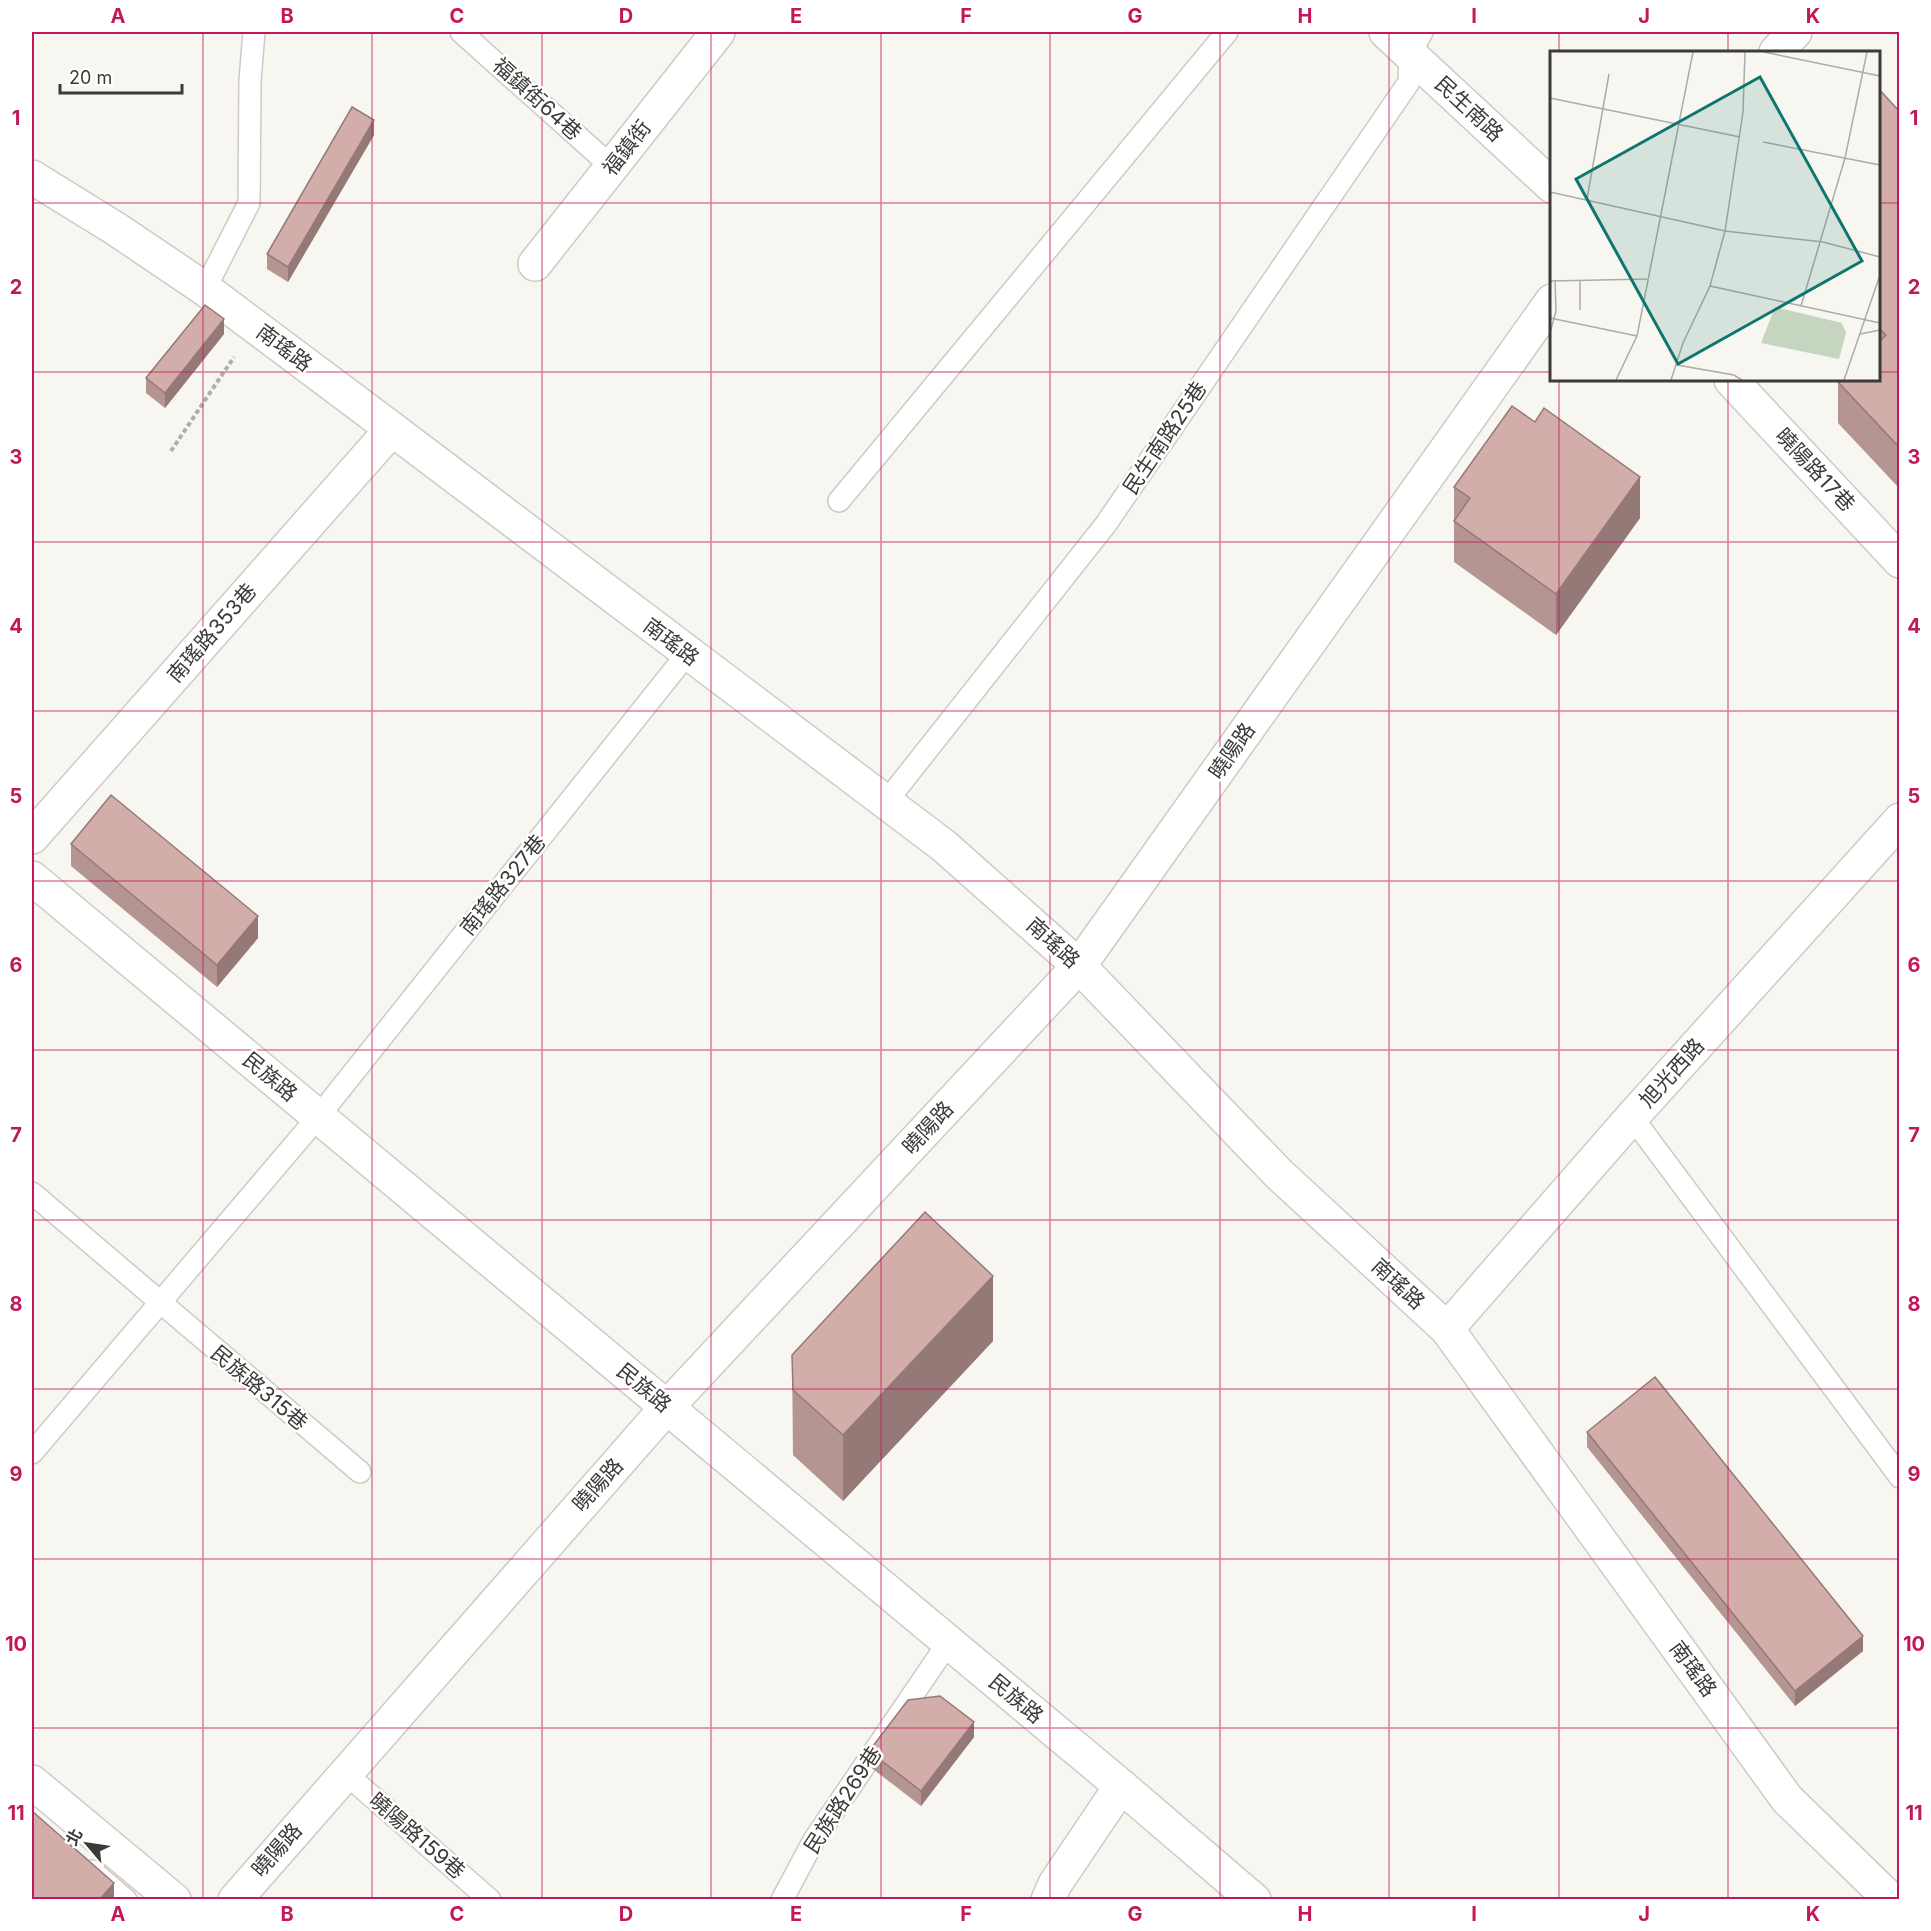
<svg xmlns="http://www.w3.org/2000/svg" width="1931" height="1931" viewBox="0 0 1931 1931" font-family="Inter,'Noto Sans TC',sans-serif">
<rect width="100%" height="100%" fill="#f8f6f0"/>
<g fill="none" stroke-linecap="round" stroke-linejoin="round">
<g stroke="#cecbc5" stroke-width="24">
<g id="service">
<path d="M461,32L612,167"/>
<path d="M205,289L249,203L250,81L254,32"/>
<path d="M839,501L1227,32"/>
<path d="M886,802L1106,524L1409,82L1410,54L1422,32"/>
<path d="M1632,1117L1900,1477"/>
<path d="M32,1193L360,1472"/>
<path d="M32,1453L318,1117L687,654"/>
<path d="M344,1772L490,1900"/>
<path d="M92,1871L126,1900"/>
<path d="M782,1900L814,1840L948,1643"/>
</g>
</g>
<g stroke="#cecbc5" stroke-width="36">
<g id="minor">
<path d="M1386,32L1552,186"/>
<path d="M32,177L116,229L205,289L392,429L944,846L1079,966L1279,1174L1447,1329L1787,1799L1891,1900"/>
<path d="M535,264L718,32"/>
<path d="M1731,380L1900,561"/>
<path d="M32,837L392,429"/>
<path d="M32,878L1121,1786L1254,1900"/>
<path d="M1447,1329L1632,1117L1900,820"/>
<path d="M32,1782L174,1900"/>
<path d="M1048,1900L1055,1884L1121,1786"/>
</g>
</g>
<g stroke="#cecbc5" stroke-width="36">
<g id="tertiary">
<path d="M1776,52L1795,32"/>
<path d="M235,1900L667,1407L1079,966L1552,301"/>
</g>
</g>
<path stroke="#afaea9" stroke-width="4" stroke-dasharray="4.5 3" stroke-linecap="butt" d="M171,451L234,357"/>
<use href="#service" stroke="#fff" stroke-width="21"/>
<use href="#minor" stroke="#fff" stroke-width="33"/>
<use href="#tertiary" stroke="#fff" stroke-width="33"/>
</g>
<g fill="#b59592">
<path d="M1878,88L1899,111V488L1838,423V382L1878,380Z"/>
<path d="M374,135L288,282L267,269V254Z"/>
<path d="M224,334L165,408L146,393V378Z"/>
<path d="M1454,487L1640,518L1556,635L1454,562Z"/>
<path d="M71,844L258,938L217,987L71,866Z"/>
<path d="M993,1341L843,1501L793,1455L792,1355Z"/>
<path d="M1587,1432L1863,1651L1795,1706L1587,1447Z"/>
<path d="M974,1737L921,1806L869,1766V1751Z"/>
</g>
<g fill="#947977">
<path d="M374,120V135L288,282V267Z"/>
<path d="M224,319V334L165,408V393Z"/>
<path d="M1640,477V518L1556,635V594Z"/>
<path d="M258,916V938L217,987V965Z"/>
<path d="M993,1276V1341L843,1501V1435Z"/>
<path d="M1863,1636V1651L1795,1706V1691Z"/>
<path d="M974,1722V1737L921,1806V1791Z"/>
<path d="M114,1883V1899H100Z"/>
</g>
<g fill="#d3adaa" stroke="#947977" stroke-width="1.5">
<path d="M1878,88L1899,111V447L1838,382L1840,380H1878V343L1886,335L1878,327Z"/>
<path d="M352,107L374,120L288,267L267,254Z"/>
<path d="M205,305L224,319L165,393L146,378Z"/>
<path d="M1512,406L1535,422L1544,408L1640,477L1556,594L1454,521L1470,498L1454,487Z"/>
<path d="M111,795L258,916L217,965L71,844Z"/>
<path d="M925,1212L993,1276L843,1435L793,1390L792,1355Z"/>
<path d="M1655,1377L1863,1636L1795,1691L1587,1432Z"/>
<path d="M940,1696L974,1722L921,1791L869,1751L908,1700Z"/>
<path d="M32,1811L114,1883L100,1899H32Z"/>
</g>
<path fill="none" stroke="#c2185b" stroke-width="1.5" stroke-opacity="0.55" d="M203,32V1900M372,32V1900M542,32V1900M711,32V1900M881,32V1900M1050,32V1900M1220,32V1900M1389,32V1900M1559,32V52M1728,32V52M32,203H1552M1878,203H1900M32,372H1552M1878,372H1900M1559,380V1900M1728,380V1900M32,542H1900M32,711H1900M32,881H1900M32,1050H1900M32,1220H1900M32,1389H1900M32,1559H1900M32,1728H1900"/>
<g text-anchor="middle" stroke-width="5" stroke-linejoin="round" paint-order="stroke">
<g font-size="21" fill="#3c3b38" stroke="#fff">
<text transform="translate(537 99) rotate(42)" y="7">福鎮街64巷</text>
<text transform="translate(1469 109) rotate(43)" y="7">民生南路</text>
<text transform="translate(627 148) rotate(-52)" y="7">福鎮街</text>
<text transform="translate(284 348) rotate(37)" y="7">南瑤路</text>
<text transform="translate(1165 438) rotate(-56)" y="7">民生南路25巷</text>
<text transform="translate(1815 470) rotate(47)" y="7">曉陽路17巷</text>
<text transform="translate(212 633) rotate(-49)" y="7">南瑤路353巷</text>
<text transform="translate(671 642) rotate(37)" y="7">南瑤路</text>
<text transform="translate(1232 751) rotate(-55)" y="7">曉陽路</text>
<text transform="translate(503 885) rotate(-51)" y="7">南瑤路327巷</text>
<text transform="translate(1053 943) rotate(42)" y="7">南瑤路</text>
<text transform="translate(1672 1073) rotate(-48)" y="7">旭光西路</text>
<text transform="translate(270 1077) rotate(40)" y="7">民族路</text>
<text transform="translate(928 1128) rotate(-47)" y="7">曉陽路</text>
<text transform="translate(1398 1284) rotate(43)" y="7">南瑤路</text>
<text transform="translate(259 1388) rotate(40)" y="7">民族路315巷</text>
<text transform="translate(644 1388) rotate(40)" y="7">民族路</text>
<text transform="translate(598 1485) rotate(-48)" y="7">曉陽路</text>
<text transform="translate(1693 1669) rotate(54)" y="7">南瑤路</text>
<text transform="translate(1016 1699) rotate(40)" y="7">民族路</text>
<text transform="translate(843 1800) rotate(-57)" y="7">民族路269巷</text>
<text transform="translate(417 1836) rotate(41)" y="7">曉陽路159巷</text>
<text transform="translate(277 1850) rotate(-49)" y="7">曉陽路</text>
</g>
</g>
<g transform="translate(1550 51)">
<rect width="330" height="330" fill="#f8f6f0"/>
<path d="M225,256L292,272L296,282L289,308L211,292Z" fill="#c6d5bf"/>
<path fill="none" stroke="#adaba6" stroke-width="1.5" d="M214,1L330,25M0,47L190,86M213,91L330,114M0,141L175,180L273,191L330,206M37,148L59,23M0,230L99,228M160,235L330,272M251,255L295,107L317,1M30,259V229M0,267L87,285M0,282L6,260L5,229M310,283L330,279M127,314L184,324L192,329M66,329L87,285L143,1M121,329L133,292L160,235L175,180L193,61L195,1M294,329L330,224"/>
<path fill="#0f766e" fill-opacity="0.15" stroke="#0f766e" stroke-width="3" d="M210,26L312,210L128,313L26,128Z"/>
<rect width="330" height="330" fill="none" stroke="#3c3b38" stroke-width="3"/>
</g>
<rect width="1931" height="1931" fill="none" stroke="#ffffff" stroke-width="66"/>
<g transform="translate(87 1844) rotate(299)" stroke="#ffffff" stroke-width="4.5" paint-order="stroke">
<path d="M0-4.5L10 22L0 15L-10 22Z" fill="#3c3b38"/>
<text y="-9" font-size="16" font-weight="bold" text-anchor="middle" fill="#3c3b38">北</text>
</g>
<path d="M60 84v9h122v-9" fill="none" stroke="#3c3b38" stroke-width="3"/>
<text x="69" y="84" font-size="18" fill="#3c3b38" stroke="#ffffff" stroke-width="4.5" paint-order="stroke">20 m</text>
<rect x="33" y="33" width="1865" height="1865" fill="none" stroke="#c2185b" stroke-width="2"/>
<g font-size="20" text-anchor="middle" font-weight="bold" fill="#c2185b">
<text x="118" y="23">A</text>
<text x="287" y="23">B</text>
<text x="457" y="23">C</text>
<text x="626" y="23">D</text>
<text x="796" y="23">E</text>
<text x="966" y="23">F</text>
<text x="1135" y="23">G</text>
<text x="1305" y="23">H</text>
<text x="1474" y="23">I</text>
<text x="1644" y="23">J</text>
<text x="1813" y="23">K</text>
<text x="16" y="125">1</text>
<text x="1914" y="125">1</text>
<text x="16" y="294">2</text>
<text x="1914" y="294">2</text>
<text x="16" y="464">3</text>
<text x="1914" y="464">3</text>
<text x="16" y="633">4</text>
<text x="1914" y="633">4</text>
<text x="16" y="803">5</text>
<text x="1914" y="803">5</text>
<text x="16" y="972">6</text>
<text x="1914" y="972">6</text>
<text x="16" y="1142">7</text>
<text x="1914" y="1142">7</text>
<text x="16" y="1311">8</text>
<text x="1914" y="1311">8</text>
<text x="16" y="1481">9</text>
<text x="1914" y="1481">9</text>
<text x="16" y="1651">10</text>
<text x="1914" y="1651">10</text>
<text x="16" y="1820">11</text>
<text x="1914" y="1820">11</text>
<text x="118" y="1921">A</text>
<text x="287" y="1921">B</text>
<text x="457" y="1921">C</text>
<text x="626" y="1921">D</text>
<text x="796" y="1921">E</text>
<text x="966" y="1921">F</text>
<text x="1135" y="1921">G</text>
<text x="1305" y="1921">H</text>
<text x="1474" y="1921">I</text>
<text x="1644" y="1921">J</text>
<text x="1813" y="1921">K</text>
</g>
</svg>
